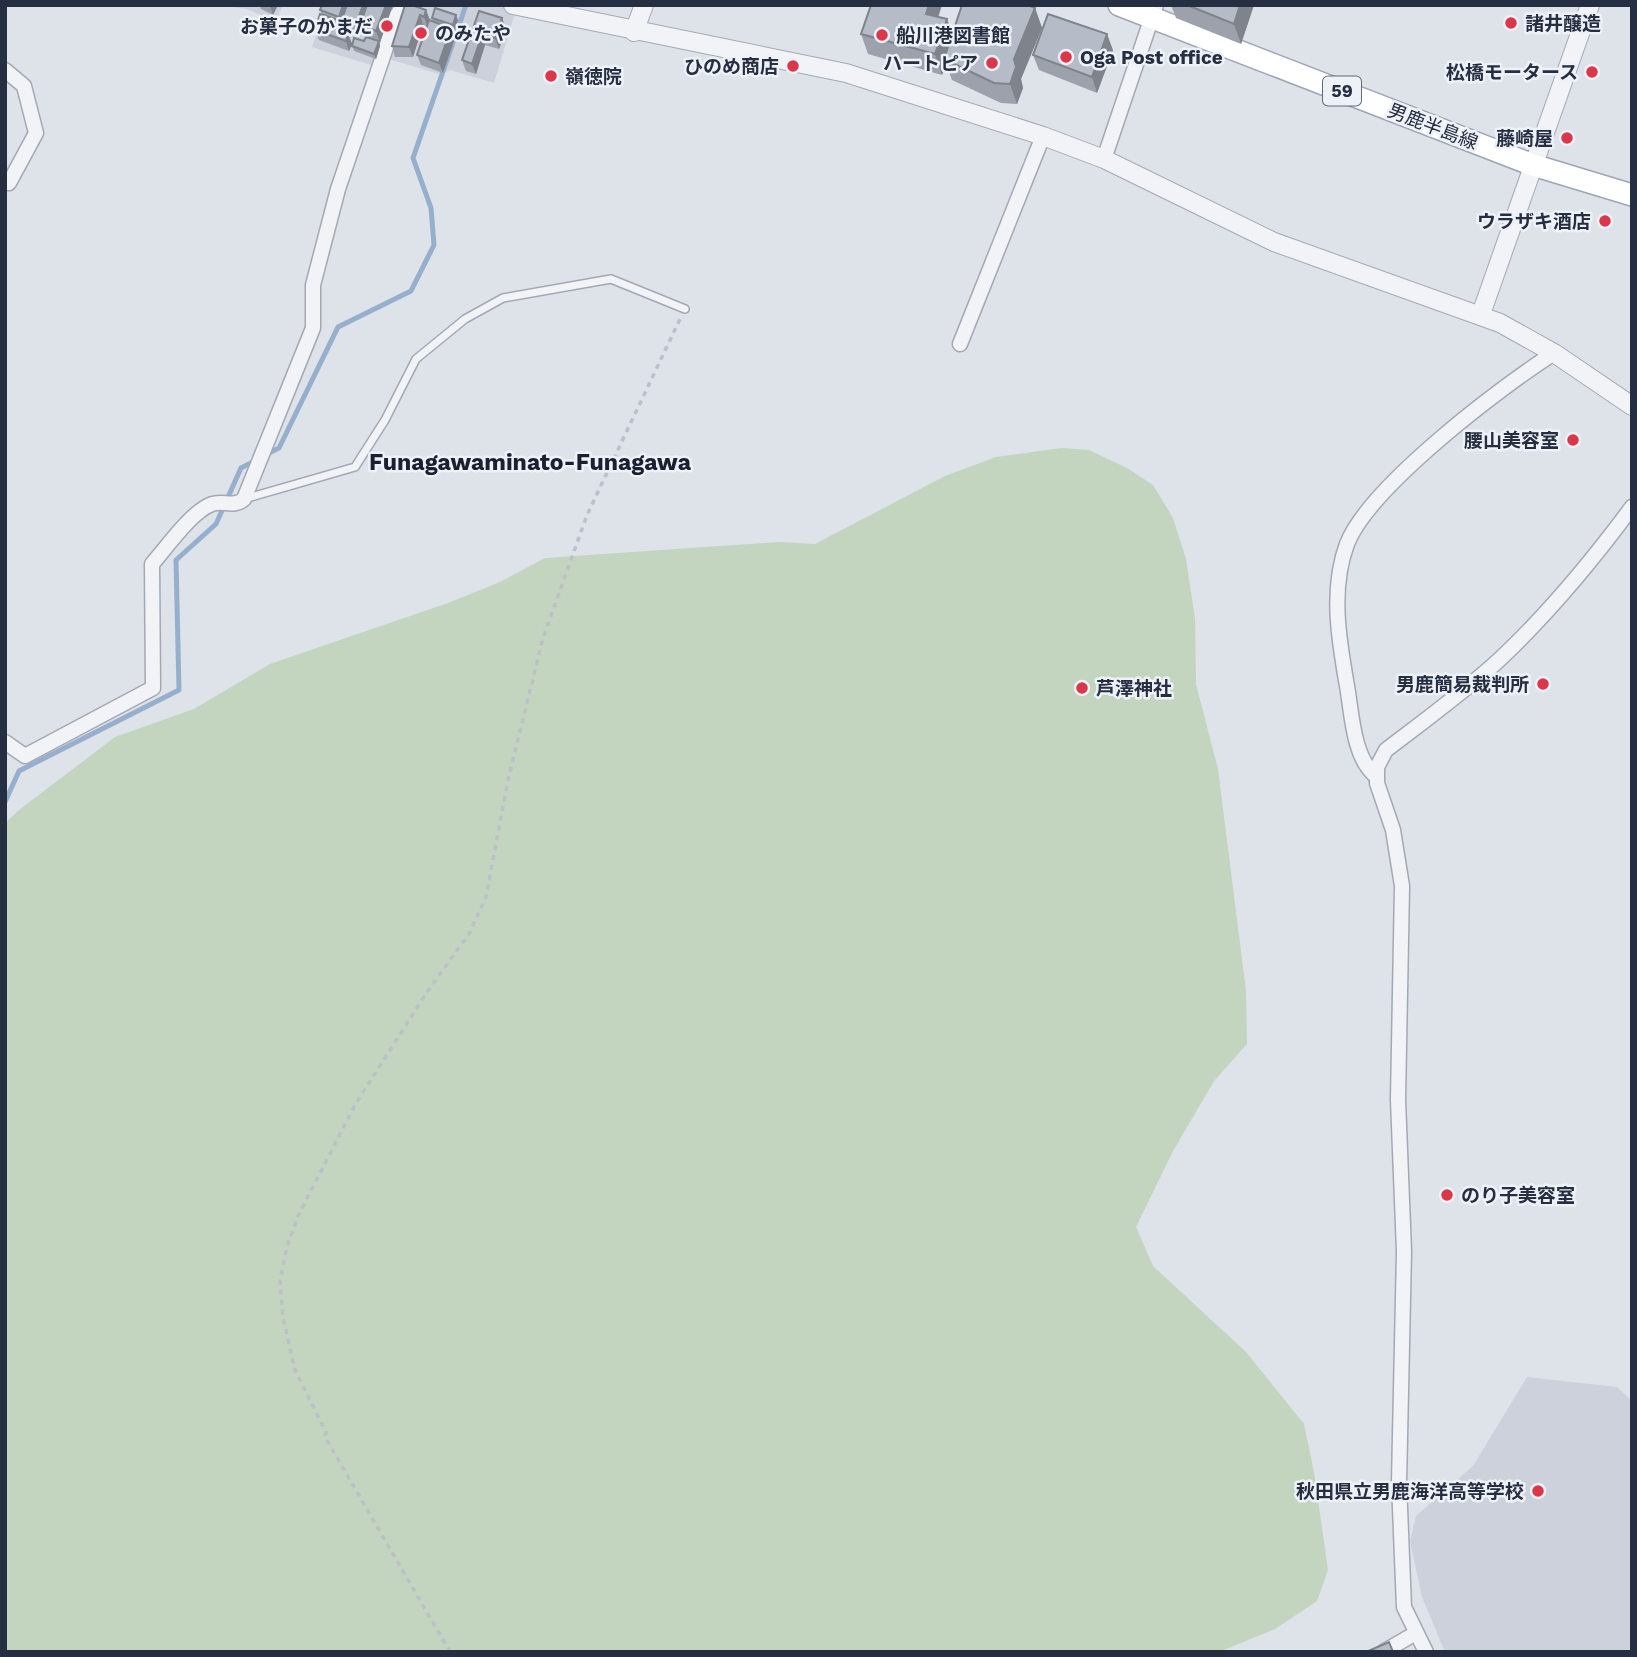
<svg xmlns="http://www.w3.org/2000/svg" width="1637" height="1657" viewBox="0 0 1637 1657" font-family="'Work Sans','Noto Sans JP',sans-serif">
<rect width="100%" height="100%" fill="#dee2e9"/>
<g fill="#ccd1dc">
<path d="M219,5H283L276,21L246,9Z"/>
<path d="M327,5H513L517,6L494,83L450,70L442,75L389,59L378,67L312,47Z"/>
<path d="M1527,1377L1617,1387L1632,1401V1652H1445L1422,1597L1410,1541L1416,1516L1473,1466Z"/>
</g>
<path fill="#c3d4bf" d="M1062,448L1089,450L1127,468L1153,485L1173,518L1186,559L1195,619L1196,684L1218,769L1246,991L1247,1044L1214,1081L1173,1151L1136,1227L1153,1266L1246,1352L1304,1424L1314,1472L1328,1570L1317,1601L1275,1629L1219,1652H5V823L19,810L115,737L194,709L270,664L448,603L500,582L545,558L780,542L815,544L945,476L996,457Z"/>
<g fill="none" stroke-linecap="round" stroke-linejoin="round">
<g stroke="#96afcd" stroke-width="5">
<path d="M267,454L279,448L338,327L411,291L434,245L431,208L413,158L466,5"/>
<path d="M5,802L19,771L179,690L176,560L216,524L241,468L255,461"/>
</g>
<g stroke="#a3a9b4" stroke-width="10">
<path id="service" d="M244,499L355,467L385,420L416,359L465,319L503,298L611,279L685,309"/>
</g>
<g stroke="#a3a9b4" stroke-width="17">
<g id="minor">
<path d="M5,70L24,86L36,133L9,183"/>
<path d="M1104,159L1156,5"/>
<path d="M960,344L1043,136"/>
<path d="M5,742L25,756L153,688L152,564C167,547 192,511 212,504C223,500 234,508 244,499L313,328V285L338,189L397,15L404,5"/>
<path d="M1376,776C1353,758 1352,714 1347,686C1339,641 1330,589 1347,544C1369,487 1501,387 1554,353"/>
<path d="M1383,1652L1416,1633"/>
<path d="M1426,1652L1404,1607L1399,1483L1404,1251L1398,1100L1402,886L1393,830L1377,783V767L1386,750C1424,721 1464,692 1499,660C1548,614 1592,561 1632,507"/>
</g>
</g>
<g stroke="#a3a9b4" stroke-width="20">
<g id="tertiary">
<path d="M513,5L846,73L1043,136L1104,159L1274,242L1500,323L1554,353L1632,406"/>
<path d="M634,32L644,5"/>
<path d="M1481,314L1590,5"/>
</g>
</g>
<g stroke="#9da6b6" stroke-width="24">
<path id="primary" d="M1119,5L1533,165L1632,195"/>
</g>
<path stroke="#bdc0c8" stroke-width="3.5" stroke-dasharray="5 5" stroke-linecap="butt" d="M450,1652L325,1437L326,1432L295,1370L283,1318L280,1281L287,1247L298,1216L355,1105L427,992L469,934L486,897L508,780L543,638L587,515L681,317"/>
<use href="#service" stroke="#f2f3f7" stroke-width="7"/>
<use href="#minor" stroke="#f2f3f7" stroke-width="14"/>
<use href="#tertiary" stroke="#f2f3f7" stroke-width="18"/>
<use href="#primary" stroke="#fff" stroke-width="21"/>
</g>
<g fill="#9ca1ab">
<path d="M259,5H278L273,15L261,9Z"/>
<path d="M405,5H419L430,21L433,22L432,18L458,20L455,30L452,29L455,38L443,73L421,65L417,55L427,26L423,25L413,57H395L392,46Z"/>
<path d="M1171,5H1254L1241,44L1176,18Z"/>
<path d="M392,7L380,42L364,36L361,30L360,34L345,29L344,24L343,27L345,33L348,34L352,44L349,51L319,40L315,30L322,15L320,10Z"/>
<path d="M1035,8L1042,28L1021,79L1023,88L1017,104L1001,103L952,80L946,64L942,75L868,54L861,34L939,17L947,19L953,34Z"/>
<path d="M479,11L506,28L499,49L485,45L476,74L466,71L462,60Z"/>
<path d="M364,41H379L380,46L376,59L354,51L352,46Z"/>
<path d="M1113,50L1097,93L1039,70L1033,55Z"/>
</g>
<g fill="#7f838b">
<path d="M270,5H278L273,15Z"/>
<path d="M343,5H350L342,19L345,31V42L341,32V22L339,17Z"/>
<path d="M363,5H370L360,25L361,30L360,34L356,24Z"/>
<path d="M386,5H392V7L380,42L376,31Z"/>
<path d="M929,5H942L933,34L926,14Z"/>
<path d="M1240,5H1254L1241,44L1234,24Z"/>
<path d="M1035,8L1042,28L1021,79L1023,88L1017,104L1010,84L1014,59Z"/>
<path d="M426,10L430,20L428,27L424,17Z"/>
<path d="M420,15L423,25L413,57L409,47Z"/>
<path d="M456,15L458,20L455,30L453,25Z"/>
<path d="M502,18L506,28L499,49L495,38Z"/>
<path d="M947,19L954,39L944,59L946,64L942,75L935,54Z"/>
<path d="M451,28L455,38L443,73L439,63Z"/>
<path d="M348,34L352,44L349,51L346,41Z"/>
<path d="M1107,34L1113,50L1097,93L1092,77Z"/>
<path d="M482,35L485,45L476,74L472,64Z"/>
<path d="M379,41L380,46L376,59L374,54Z"/>
</g>
<g fill="#b5bbc7" stroke="#7f838b" stroke-width="2">
<path d="M322,5H343L339,17L320,10Z"/>
<path d="M347,5H363L356,24L342,19Z"/>
<path d="M367,5H386L376,31L360,25Z"/>
<path d="M405,5H416L415,6L426,10L424,17L420,15L409,47L392,46Z"/>
<path d="M871,5H929L926,14L947,19L935,54L861,34Z"/>
<path d="M962,5H1028L1035,8L1014,59L1016,67L1010,84L994,83L944,59Z"/>
<path d="M1187,5H1240L1234,24Z"/>
<path d="M435,8L456,15L453,25L432,18Z"/>
<path d="M479,11L502,18L495,38L482,35L472,64L462,60Z"/>
<path d="M320,14L341,21V32L348,34L346,41L315,30Z"/>
<path d="M1048,14L1107,34L1092,77L1033,55Z"/>
<path d="M429,20L451,28L439,63L417,55Z"/>
<path d="M366,37L379,41L374,54L352,46L354,38L364,41Z"/>
<path d="M1389,1642L1393,1652H1366Z"/>
</g>
<g fill="#da384a" stroke="#eef1f7" stroke-width="2.5">
<circle cx="1511" cy="23" r="7"/>
<circle cx="387" cy="26" r="7"/>
<circle cx="421" cy="33" r="7"/>
<circle cx="882" cy="35" r="7"/>
<circle cx="1066" cy="57" r="7"/>
<circle cx="992" cy="63" r="7"/>
<circle cx="793" cy="66" r="7"/>
<circle cx="1592" cy="72" r="7"/>
<circle cx="551" cy="76" r="7"/>
<circle cx="1567" cy="138" r="7"/>
<circle cx="1605" cy="221" r="7"/>
<circle cx="1573" cy="440" r="7"/>
<circle cx="1543" cy="684" r="7"/>
<circle cx="1082" cy="688" r="7"/>
<circle cx="1447" cy="1195" r="7"/>
<circle cx="1538" cy="1491" r="7"/>
</g>
<g text-anchor="middle" stroke-width="5" stroke-linejoin="round" paint-order="stroke">
<rect fill="#eef1f7" stroke="#626978" stroke-width="2" x="1323" y="76.5" width="38" height="29" rx="5"/>
<g font-size="18" font-weight="bold" fill="#262f42">
<text x="1342" y="97">59</text>
</g>
<g font-size="19" font-weight="bold" fill="#262f42" stroke="#eef1f7" text-anchor="end">
<text x="1525" y="30" text-anchor="start">諸井醸造</text>
<text x="373" y="33">お菓子のかまだ</text>
<text x="435" y="40" text-anchor="start">のみたや</text>
<text x="896" y="42" text-anchor="start">船川港図書館</text>
<text x="1080" y="64" text-anchor="start">Oga Post office</text>
<text x="978" y="70">ハートピア</text>
<text x="779" y="73">ひのめ商店</text>
<text x="1578" y="79">松橋モータース</text>
<text x="565" y="83" text-anchor="start">嶺徳院</text>
<text x="1553" y="145">藤崎屋</text>
<text x="1591" y="228">ウラザキ酒店</text>
<text x="1559" y="447">腰山美容室</text>
<text x="1529" y="691">男鹿簡易裁判所</text>
<text x="1096" y="695" text-anchor="start">芦澤神社</text>
<text x="1461" y="1202" text-anchor="start">のり子美容室</text>
<text x="1524" y="1498">秋田県立男鹿海洋高等学校</text>
</g>
<g font-size="19" fill="#262f42" stroke="#eef1f7">
<text transform="translate(1433 126) rotate(21)" y="7">男鹿半島線</text>
</g>
<g font-size="23" font-weight="bold" fill="#182032" stroke="#eef1f7">
<text x="530" y="470">Funagawaminato-Funagawa</text>
</g>
</g>
<rect width="1637" height="1657" fill="none" stroke="#262f42" stroke-width="14"/>
</svg>
